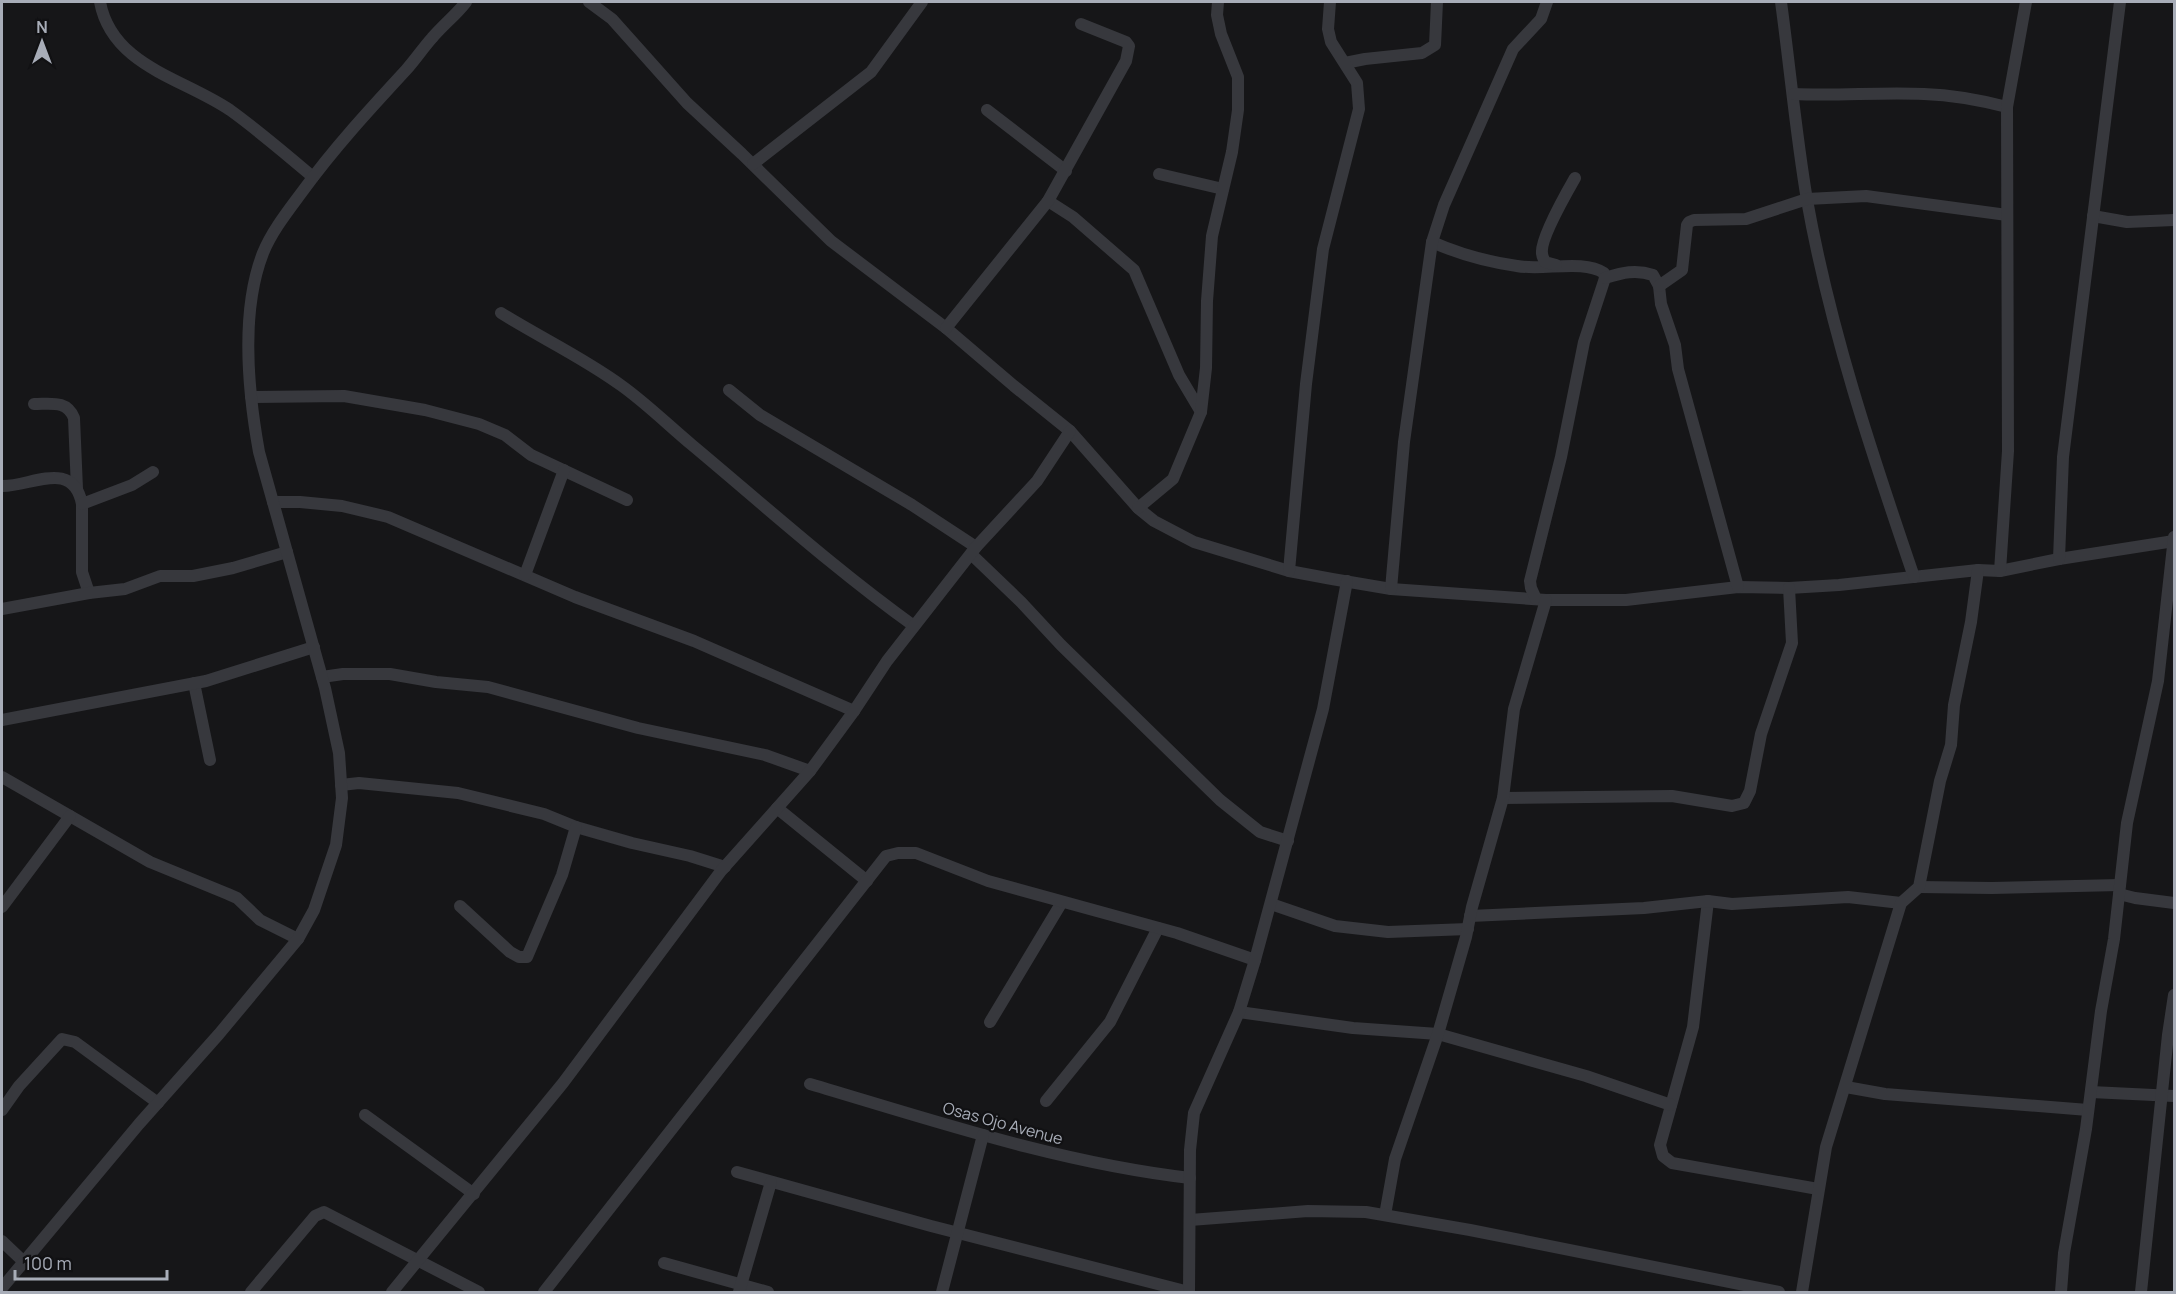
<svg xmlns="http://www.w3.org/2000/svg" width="2176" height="1294" viewBox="0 0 2176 1294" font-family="Manrope,sans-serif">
<rect width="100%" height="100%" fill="#161618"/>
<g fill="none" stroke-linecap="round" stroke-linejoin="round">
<g stroke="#37383d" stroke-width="12">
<path d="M100,2C112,66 183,78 230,110C259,131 286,154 313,177"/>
<path d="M589,2L612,19L687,103L742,154L831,241L946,328L1014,386L1070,431L1138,508L1154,521L1194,542L1289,571L1332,579L1391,589L1546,600H1626L1738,587L1789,588L1839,585L1978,570L2000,571L2059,559L2174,541"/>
<path d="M1781,2C1790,68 1796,135 1807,200C1830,329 1872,454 1914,577"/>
<path d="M1345,63L1365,59L1422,53L1435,45L1437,2"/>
<path d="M1794,94C1837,96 1881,92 1924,94C1953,95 1980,100 2007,107"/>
<path d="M987,110L1066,171"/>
<path d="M753,164L871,72L922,2"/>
<path d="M1159,174L1223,189"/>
<path d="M1048,201L1073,217L1134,270L1179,375L1201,412"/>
<path d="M2093,216L2127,222L2174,220"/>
<path d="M1432,242C1459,254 1489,262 1517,266C1543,271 1583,259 1604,273L1605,278L1584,342L1561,457L1530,581L1531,588L1536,599"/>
<path d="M1556,265L1545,262C1544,259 1542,257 1542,253C1540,239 1567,192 1575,178"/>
<path d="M1605,278C1622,273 1635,269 1653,275L1659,286L1661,304L1675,345L1678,369L1738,587"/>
<path d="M1659,286L1682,270L1687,225L1689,222L1694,220L1746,219L1807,199L1866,196L2007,215"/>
<path d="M501,313C541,338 584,358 622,386C647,404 668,425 692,445C765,506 836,570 914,626"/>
<path d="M946,328L1048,201L1126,61L1129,46L1126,42L1081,24"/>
<path d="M729,390L760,415L912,505L976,547"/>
<path d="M251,397L344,396L425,410L479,424L505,435L531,455L627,500"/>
<path d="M34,404C51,404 67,400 74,418L77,489"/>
<path d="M2,486C30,487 73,458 82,504V572L89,593"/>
<path d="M273,502H300L342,506L388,517L575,597L694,641L854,711"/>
<path d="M82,504L132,485L153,472"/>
<path d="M1138,508L1173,479L1201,412L1206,368L1207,301L1212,236L1232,152L1238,110V77L1221,34L1217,15L1218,2"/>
<path d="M971,554L1021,602L1061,645L1220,800L1260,832L1288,841"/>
<path d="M2059,559L2063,457L2120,2"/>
<path d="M1289,571L1306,384L1323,249L1359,109L1357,83L1331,42L1328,29L1330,2"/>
<path d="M2000,571L2008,451L2007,107L2026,2"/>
<path d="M525,575L564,470"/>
<path d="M1391,589L1404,442L1432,242L1444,205L1513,49L1541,19L1547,2"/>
<path d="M2,609L89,593L125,589L160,576H193L233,568L287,552"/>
<path d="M322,677L343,674H390L436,682L488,687L638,728L765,755L810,771"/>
<path d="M194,683L210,760"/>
<path d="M2,720L206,681L314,647"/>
<path d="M2,777L150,862L228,894L237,898L260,920L298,939"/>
<path d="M341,785L359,783L458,793L544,814L576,827L632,843L690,856L725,867"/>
<path d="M1503,798L1672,796L1732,806L1744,803L1750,791L1761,734L1792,643L1789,588"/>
<path d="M777,808L867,881"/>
<path d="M1919,887L1992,888L2120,885"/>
<path d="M2119,894L2135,898L2174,903"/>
<path d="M1708,901L1693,1027L1660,1145L1663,1156L1672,1163L1818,1189"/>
<path d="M1271,904L1335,926L1388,932L1468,929"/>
<path d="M460,906L510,952L519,957H527L562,875L576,827"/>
<path d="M2,907L70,816"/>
<path d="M1470,916L1644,908L1708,901L1732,904L1848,897L1901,903"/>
<path d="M1239,1012L1353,1028L1438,1034L1586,1076L1671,1105"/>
<path d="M990,1022L1062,902"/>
<path d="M810,1084C935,1121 1060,1163 1190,1178"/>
<path d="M1846,1087L1885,1094L2088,1110"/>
<path d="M2091,1092L2174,1096"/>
<path d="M1046,1101L1110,1022L1158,928"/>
<path d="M2,1110L19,1086L62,1039L75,1042L158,1103"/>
<path d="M365,1115L474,1194"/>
<path d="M737,1172L931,1226L1189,1292"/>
<path d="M1385,1215L1395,1159L1438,1034L1466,937L1472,907L1503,798L1514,709L1546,600"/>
<path d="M1190,1220L1308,1211L1366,1212L1470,1230L1779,1292"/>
<path d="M2,1241L24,1262"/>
<path d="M664,1263L768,1292"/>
<path d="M2,1288L139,1124L219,1034L298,939L314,910L336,845L342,798L339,753L325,688L259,452C248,391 240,312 263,253C272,231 288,211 302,192C334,148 370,109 406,70C415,60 423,48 432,38C443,25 456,15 466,2"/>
<path d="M251,1292L315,1216L324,1212L479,1292"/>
<path d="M392,1292L563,1083L721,871L810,771L854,711L887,661L976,547L1037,481L1070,431"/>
<path d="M544,1292L886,856L898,853H916L988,881L1177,933L1255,960"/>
<path d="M739,1292L771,1182"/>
<path d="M942,1292L983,1135"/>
<path d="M1189,1292L1190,1150L1194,1113L1239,1012L1255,960L1323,709L1347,581"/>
<path d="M1802,1292L1826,1147L1901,903L1919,887L1940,781L1951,745L1954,705L1971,622L1978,570"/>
<path d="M2061,1292L2064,1253L2086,1129L2101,1011L2114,939L2127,823L2158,681L2174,537"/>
<path d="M2141,1292L2168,1035L2174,995"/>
</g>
</g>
<g text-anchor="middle" stroke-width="4.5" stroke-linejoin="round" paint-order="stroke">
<g font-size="16" fill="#a8adb8" stroke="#111113">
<text transform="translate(1003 1123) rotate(15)" y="6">Osas Ojo Avenue</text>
</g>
</g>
<rect width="2176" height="1294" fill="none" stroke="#a8adb8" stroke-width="6"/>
<g transform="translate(42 42)" stroke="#111113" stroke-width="4.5" paint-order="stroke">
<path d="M0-4.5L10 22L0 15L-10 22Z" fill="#a8adb8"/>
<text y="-9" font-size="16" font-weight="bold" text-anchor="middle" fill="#a8adb8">N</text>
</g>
<path d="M15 1270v9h152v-9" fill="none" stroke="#a8adb8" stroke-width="3"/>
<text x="24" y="1270" font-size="18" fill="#a8adb8" stroke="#111113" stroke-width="4.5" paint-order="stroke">100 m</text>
</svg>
